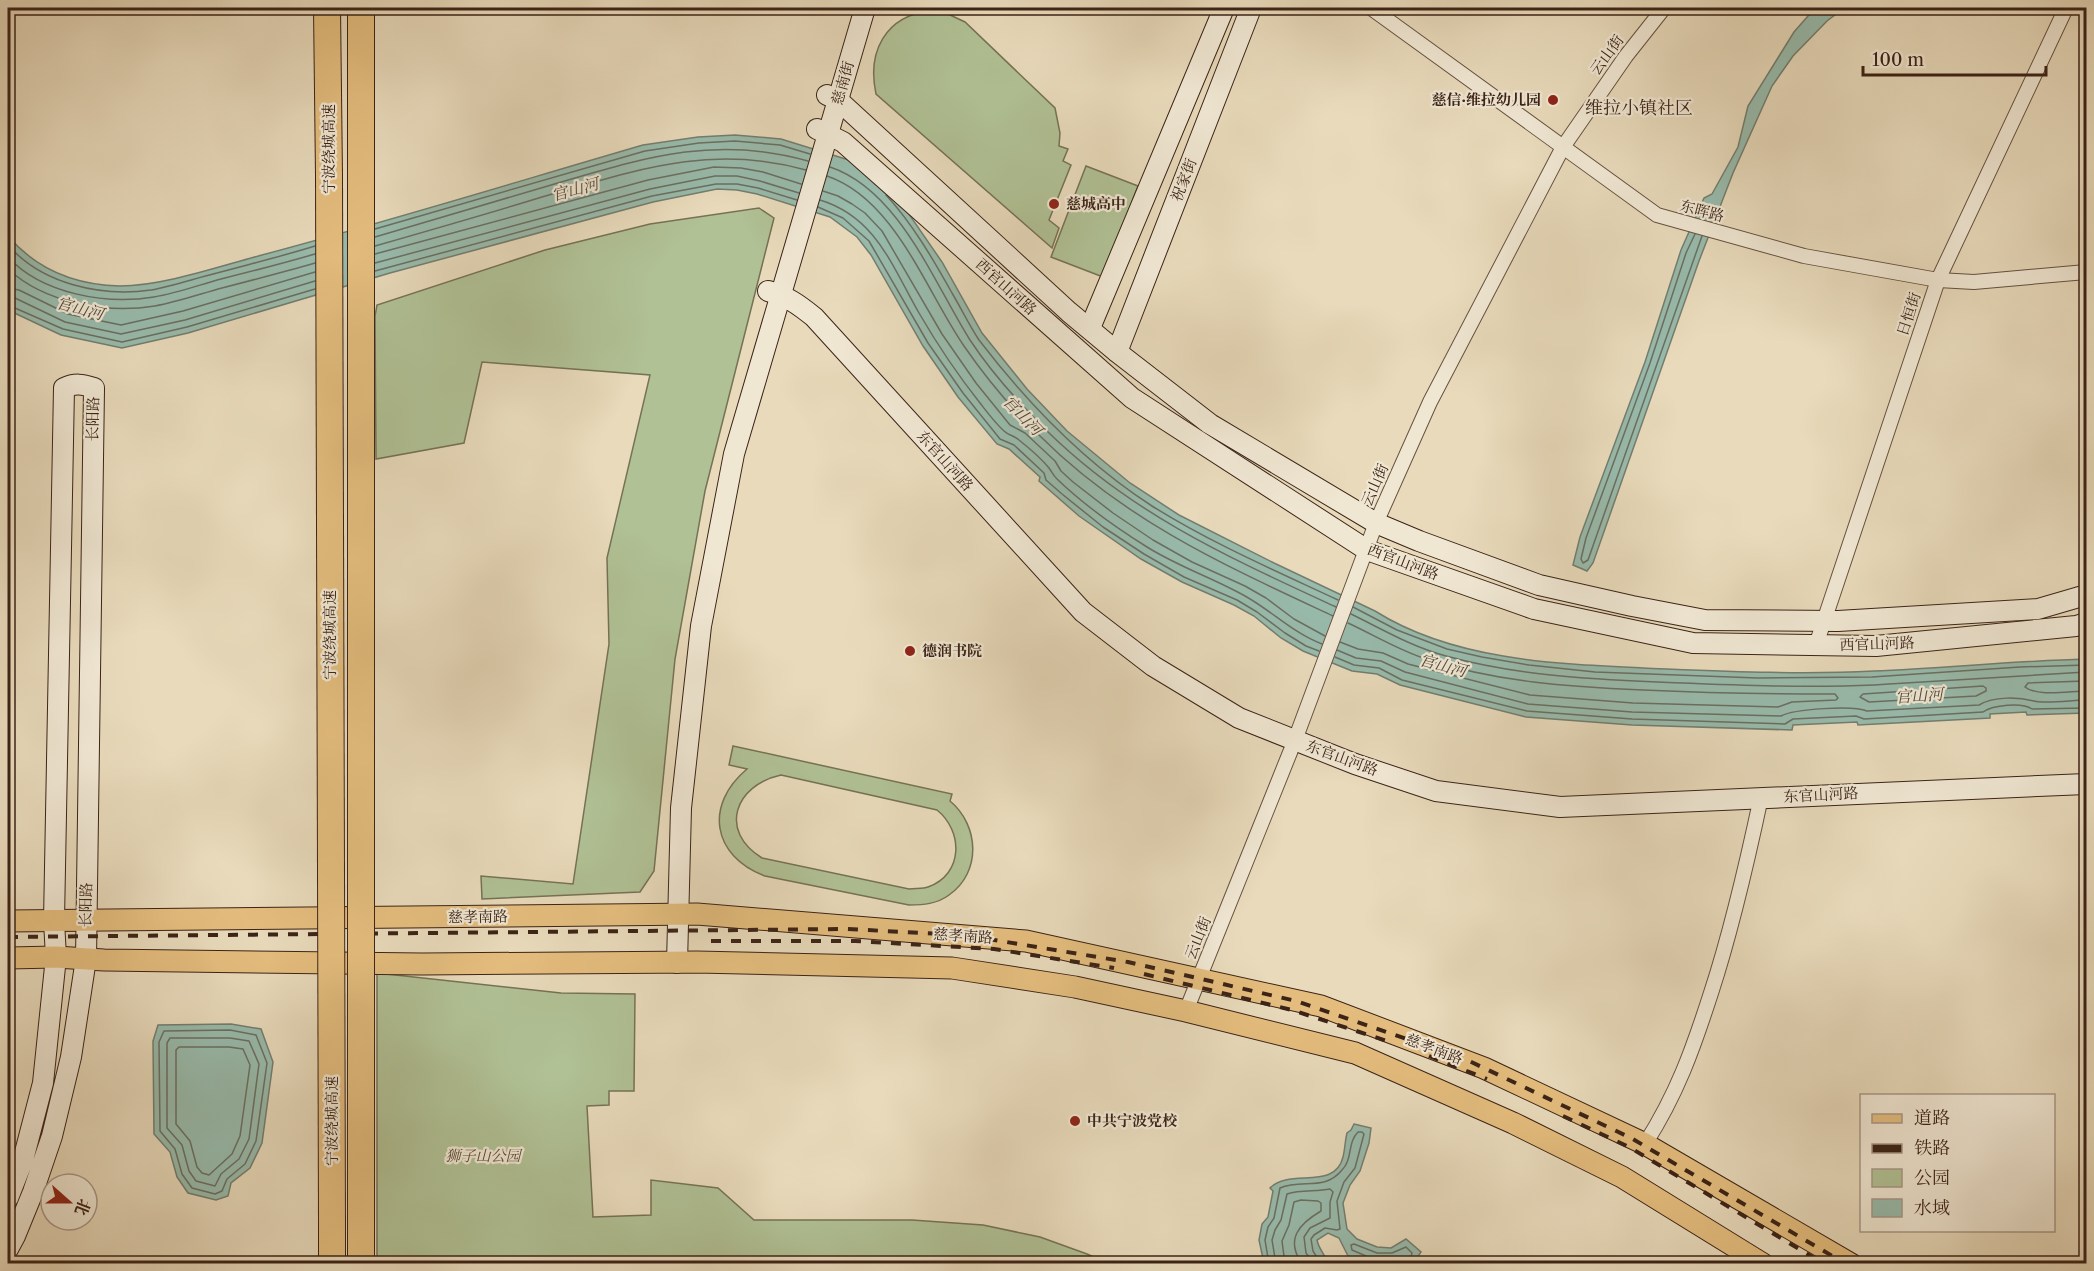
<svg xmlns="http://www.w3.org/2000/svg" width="2094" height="1271" viewBox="0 0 2094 1271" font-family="'Libre Caslon Text','Noto Serif SC',serif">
<rect width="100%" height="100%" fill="#e8dabb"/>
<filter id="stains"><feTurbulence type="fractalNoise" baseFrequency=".00333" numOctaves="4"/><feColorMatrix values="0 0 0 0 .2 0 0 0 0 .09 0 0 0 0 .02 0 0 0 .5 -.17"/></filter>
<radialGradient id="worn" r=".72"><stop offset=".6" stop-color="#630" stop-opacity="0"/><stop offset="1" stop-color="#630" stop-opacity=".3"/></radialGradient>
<g fill="#b0c195" stroke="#767256" stroke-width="1.5" fill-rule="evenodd">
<path d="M930,11L948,14L965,22L1055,108L1060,133L1059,146L1068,149L1063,161L1071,165L1049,220L1059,228L1052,248L876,94C867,52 885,16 930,11Z"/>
<path d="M1086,166L1138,186L1103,277L1051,257Z"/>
<path d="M759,208L774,218L705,491L675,659L654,871L640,892L482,899L481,876L573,884L609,644L607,558L650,375L482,362L464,443L376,459L375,316L377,305L545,250L650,224Z"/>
<path d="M733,746L952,794L950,801C979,825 982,872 949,895C937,904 923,905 909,905L765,876C712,856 704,805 747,769L729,765ZM781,775L937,810C963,831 964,874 928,887C923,889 915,888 909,889L762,858C718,831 735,785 781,775Z"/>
<path d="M377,973L561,993L635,994L634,1091H609V1105L587,1106L593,1217L651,1215V1180L718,1188L754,1220H912L983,1225L1040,1237L1087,1254L1108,1263L377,1264Z"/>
</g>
<g fill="#98bbac" stroke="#737e70" stroke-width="1.5">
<path d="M1815,8H1844L1827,21L1793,56L1772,86L1733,173L1699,261L1593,563L1587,571L1573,565L1580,537L1645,362L1681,250L1704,198L1712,194L1738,147L1748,106L1794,32Z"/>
<path d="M735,135L781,139L852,161L902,204L942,262L982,333L1027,389L1067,431L1130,483L1179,515L1274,563L1375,611C1453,660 1554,664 1643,668C1719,671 1797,675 1874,671C1945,668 2015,661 2086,659V713L2027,715L2026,712L1990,714V718L1858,725L1857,722L1793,725L1792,730L1632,725L1526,717L1400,685L1377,674L1352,671L1303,651L1281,638L1254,616L1234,605L1182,582L1141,559L1079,516L1039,481L1040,477L1009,449L997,444L958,397L923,346L871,255L857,237L830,217L757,194L737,190L717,189L653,202L390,273L188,333L122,348L61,335L8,310V236C37,270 76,285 120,286C163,286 220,266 262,255C390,221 516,182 643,145L698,137Z"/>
<path d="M231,1024L261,1029L273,1062L262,1143L250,1168L231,1183L228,1196L216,1200L188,1193L177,1177L170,1152L154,1134L153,1041L158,1025Z"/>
<path d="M1354,1124L1371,1128L1369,1143L1360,1171L1350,1185L1343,1203L1347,1229L1357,1239L1377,1247L1391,1248L1406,1239L1421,1252L1415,1261L1417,1263H1370L1348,1256L1339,1238L1328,1233L1317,1240C1319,1250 1325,1254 1328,1263H1264L1259,1240L1262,1224L1268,1217L1273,1191L1270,1188C1290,1168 1335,1191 1343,1157C1345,1149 1345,1141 1347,1133L1351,1130Z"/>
</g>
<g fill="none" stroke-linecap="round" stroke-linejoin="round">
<g stroke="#6a6f62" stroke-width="1.5">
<path d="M830,167C899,190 934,283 970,340C991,372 1019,403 1046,430C1131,514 1230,558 1336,607"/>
<path d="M827,176C895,199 926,291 964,346C986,378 1012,409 1040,436C1125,521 1226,566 1333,616"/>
<path d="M823,191L838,196L852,204L865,213L882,231L942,334L976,383L1010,425L1025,433L1055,461L1061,471L1073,482L1113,513L1153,540L1192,562L1245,586L1266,598L1294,619L1325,636"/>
<path d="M886,195C912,223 933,259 952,293C961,308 969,325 979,340C1028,404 1084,462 1152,506C1211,543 1276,571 1338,600"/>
<path d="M820,200C876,217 892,266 919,313C937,344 957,374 980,403C987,412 995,423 1004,431C1008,435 1015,436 1019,440C1029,448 1041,458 1049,468C1052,472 1053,475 1057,479C1084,505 1115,527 1147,547C1179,567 1213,578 1245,596C1272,611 1293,633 1322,644"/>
<path d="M818,207L843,218L869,241L928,343L963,393L1000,439L1014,445L1044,473L1046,480L1062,494L1103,527L1144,554L1184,577L1237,600L1257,612L1285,633L1306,646L1319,651"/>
<path d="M375,229L645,151L699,143L735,141L780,145L810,154"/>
<path d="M1695,234L1686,253L1650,363L1586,538L1581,559L1583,563L1588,560L1702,236"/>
<path d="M375,237C431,220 486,204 541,188C635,161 710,133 808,161"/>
<path d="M8,245C42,284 100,297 151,290C173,286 196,278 217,273C250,264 283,256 315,246"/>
<path d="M375,246C431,230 487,214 542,197C634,171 709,143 806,170"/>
<path d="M375,254L648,180L714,167L741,168L763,172L801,184"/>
<path d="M8,257C42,294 106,305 154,297C177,293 199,285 221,279C253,271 284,263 315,254"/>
<path d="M375,263L650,189L715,176H737L760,181L799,193"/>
<path d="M8,269C45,303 106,314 155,306C177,302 200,294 222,288C253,280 284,272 315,263"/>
<path d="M375,271L652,196L716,184H737L758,188L797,200"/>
<path d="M8,288L19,290L68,314L121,325L183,311L315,272"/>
<path d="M8,297L15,298L65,322L121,334L185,320L315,281"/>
<path d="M8,305L63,329L122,342L187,327L315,289"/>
<path d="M1353,607L1397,630L1447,649L1482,657L1529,665L1595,672L1758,678L1872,677L2020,667L2086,665"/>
<path d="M1351,614C1382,629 1412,647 1446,656C1515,675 1586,679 1657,682C1729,685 1802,688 1874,685C1945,681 2016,676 2086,672"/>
<path d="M1340,642L1358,649L1383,653L1408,664L1530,695L1633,703L1778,707L1792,702L1836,700L1838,698L1835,694C1771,694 1707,693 1643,690C1570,687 1496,682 1426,659C1398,650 1374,635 1348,623"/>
<path d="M1337,650L1356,658L1381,661L1405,672L1528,704L1632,712L1781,716C1794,709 1853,705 1867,711L1979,705C1994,696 2018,697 2034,701C2046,704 2073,700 2086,700"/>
<path d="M1335,657L1354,665L1379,668L1402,680L1527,711L1632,719L1785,724L1793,719L1856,716L1864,719L1983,712C1993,705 2022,702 2032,709L2086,708"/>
<path d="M2086,681L2028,683L2025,687C2037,697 2070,691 2086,691"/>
<path d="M1983,686L1986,688V691L1976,696L1869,702L1860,697L1863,694Z"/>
<path d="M230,1030L256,1035L267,1063L256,1141L245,1164L227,1179L222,1191L215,1194L192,1188L182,1174L175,1149L160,1131L159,1042L164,1031Z"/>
<path d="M170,1038H230L249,1041L259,1064L249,1139L239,1159L221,1174L215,1186L196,1181L189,1171L182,1145L167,1128V1043Z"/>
<path d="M179,1047H229L243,1049L250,1065L240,1136L232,1154L209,1175L202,1173L197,1167L190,1141L176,1124V1050Z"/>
<path d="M1269,1264L1265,1240L1268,1227L1274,1218L1280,1188C1302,1178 1324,1192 1342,1170C1353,1159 1347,1143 1358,1132H1362L1364,1134L1355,1168L1344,1182L1337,1201L1340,1229L1337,1230L1325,1228L1314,1235L1311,1239L1313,1251L1321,1264"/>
<path d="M1276,1264L1272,1240L1275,1230L1281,1220L1287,1194C1301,1189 1316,1192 1330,1189L1333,1192L1330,1202V1218L1310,1228L1304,1237L1306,1253L1314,1264"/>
<path d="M1285,1264L1282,1241L1289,1225L1294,1202L1301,1200L1318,1201L1321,1203V1211C1299,1224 1285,1239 1302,1264"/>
<path d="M1368,1264L1366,1256L1352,1250L1351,1245L1354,1244L1377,1253H1392L1406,1247L1412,1253L1409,1264"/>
</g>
<g stroke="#665140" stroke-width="16">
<g id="street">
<path d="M1371,8L1657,215L1804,256L1938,280L1974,282L2086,272"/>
<path d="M1816,645L1938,280L2066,8"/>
<path d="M1186,1011L1295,740L1376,523L1430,402L1563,147L1626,56L1664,8"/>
<path d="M1645,1144C1677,1094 1693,1049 1711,993C1732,929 1747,863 1761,797"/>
</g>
</g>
<g stroke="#3b2317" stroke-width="22">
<g id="secondary">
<path d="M827,95L838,100L1069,312L1117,352L1210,424L1376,523L1419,541L1539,585L1632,606L1705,620L1838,621L2038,609L2086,595"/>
<path d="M817,129L843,142L1132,398L1367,550L1534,609L1693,643L1876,646L2076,626L2086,623"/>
<path d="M768,291C787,296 799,305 814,317L1083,612L1153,666L1239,718L1355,764L1436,791L1560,807L2086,784"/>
<path d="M1090,328L1224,8"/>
<path d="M1117,352L1251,8"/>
<path d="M677,963L681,808L701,626L734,454L865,8"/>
<path d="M8,1198L23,1160L43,1083L56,957L54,921L64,388C75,383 82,384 94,388L86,959L71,1057L52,1136L33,1192L15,1236L8,1249"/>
</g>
</g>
<g stroke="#3b2317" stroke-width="23">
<g id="primary">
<path d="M8,921L697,914L1026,941L1321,1006L1484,1068L1645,1144L1851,1264"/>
<path d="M8,958L56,957L104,960L422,964L697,962L952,968L1075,987L1186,1011L1355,1053L1513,1123L1622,1177L1763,1264"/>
</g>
</g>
<g stroke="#3b2317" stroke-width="28">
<g id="highway">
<path d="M327,8L329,176"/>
<path d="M361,162V8"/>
<path d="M332,1221V1264"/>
<path d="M361,1221V1264"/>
</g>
</g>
<use href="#street" stroke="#f0e7d3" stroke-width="14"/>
<use href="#secondary" stroke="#f0e7d3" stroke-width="20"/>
<use href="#primary" stroke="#e4bd7e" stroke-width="21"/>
<use href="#highway" stroke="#e4bd7e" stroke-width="26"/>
<g stroke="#3b2317" stroke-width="4" stroke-dasharray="10 10" stroke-linecap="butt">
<path d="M8,937L846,929L964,935L1128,962L1296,1001L1465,1059L1631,1138L1846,1264"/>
<path d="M711,941H855L994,949L1114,968"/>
<path d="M1144,974L1292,1010L1387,1041"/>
<path d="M1429,1056L1487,1079"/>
<path d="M1563,1116L1629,1147L1824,1264"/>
</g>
<g stroke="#3b2317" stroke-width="28" stroke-linecap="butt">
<g id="highway-bridge">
<path d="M329,176L332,1221"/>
<path d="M361,1221V162"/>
</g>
</g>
<use href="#highway-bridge" stroke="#e4bd7e" stroke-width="26"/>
</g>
<g fill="#8f2418" stroke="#f0e7d3" stroke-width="2">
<circle cx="1553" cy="100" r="6"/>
<circle cx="1054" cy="204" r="6"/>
<circle cx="910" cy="651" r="6"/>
<circle cx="1075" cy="1121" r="6"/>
</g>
<g text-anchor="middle" stroke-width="4.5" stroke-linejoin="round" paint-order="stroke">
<g font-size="15" fill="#3b2317" stroke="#f0e7d3">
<text transform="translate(1607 55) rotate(-54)" y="5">云山街</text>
<text transform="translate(843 83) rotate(-74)" y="5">慈南街</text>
<text transform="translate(329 149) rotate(-90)" y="5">宁波绕城高速</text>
<text transform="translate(1184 180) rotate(-69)" y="5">祝家街</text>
<text transform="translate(1702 211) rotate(15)" y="5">东晖路</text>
<text transform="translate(1006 287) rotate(42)" y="5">西官山河路</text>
<text transform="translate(1909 314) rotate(-72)" y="5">日恒街</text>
<text transform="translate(93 419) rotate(-89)" y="5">长阳路</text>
<text transform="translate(945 461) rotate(48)" y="5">东官山河路</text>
<text transform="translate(1375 485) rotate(-66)" y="5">云山街</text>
<text transform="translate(1403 562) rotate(21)" y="5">西官山河路</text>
<text transform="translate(330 635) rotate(-90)" y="5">宁波绕城高速</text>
<text transform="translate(1877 644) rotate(-2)" y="5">西官山河路</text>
<text transform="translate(1342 758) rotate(20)" y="5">东官山河路</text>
<text transform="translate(1821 795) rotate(-3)" y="5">东官山河路</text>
<text transform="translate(86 905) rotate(-89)" y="5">长阳路</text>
<text transform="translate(478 917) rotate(-1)" y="5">慈孝南路</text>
<text transform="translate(963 936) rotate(4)" y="5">慈孝南路</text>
<text transform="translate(1198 938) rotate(-68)" y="5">云山街</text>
<text transform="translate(1434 1049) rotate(21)" y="5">慈孝南路</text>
<text transform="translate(332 1121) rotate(-90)" y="5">宁波绕城高速</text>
</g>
<g font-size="15" font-weight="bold" fill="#3b2317" stroke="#f0e7d3" text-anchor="start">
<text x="1541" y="105" text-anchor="end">慈信·维拉幼儿园</text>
<text x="1066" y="209">慈城高中</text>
<text x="922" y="656">德润书院</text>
<text x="1087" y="1126">中共宁波党校</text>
</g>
<g font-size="15" font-style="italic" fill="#584a36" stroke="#f0e7d3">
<text x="483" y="1161">狮子山公园</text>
</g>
<g font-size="16" font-style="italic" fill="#52493c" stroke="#f0e7d3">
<text transform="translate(575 189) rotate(-15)" y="6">官山河</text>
<text transform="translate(80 308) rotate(15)" y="6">官山河</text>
<text transform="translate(1023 415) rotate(46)" y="6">官山河</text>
<text transform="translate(1443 665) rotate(15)" y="6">官山河</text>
<text transform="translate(1919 695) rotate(-4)" y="6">官山河</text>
</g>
<g font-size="18" fill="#3b2317" stroke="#f0e7d3">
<text x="1639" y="114">维拉小镇社区</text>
</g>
</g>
<rect width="2094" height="1271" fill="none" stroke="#e8dabb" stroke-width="30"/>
<rect x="9" y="9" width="2076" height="1253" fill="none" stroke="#3b2317" stroke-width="3"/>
<rect x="15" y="15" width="2064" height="1241" fill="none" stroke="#3b2317" stroke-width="1.5"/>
<rect x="1860" y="1094" width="195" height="138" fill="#f0e7d3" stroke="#a89988" stroke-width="1.5"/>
<rect x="1872" y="1114" width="30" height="9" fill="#e4bd7e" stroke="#a89988" stroke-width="1.5"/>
<text x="1914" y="1124" font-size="18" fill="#3b2317">道路</text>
<rect x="1872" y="1144" width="30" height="9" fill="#3b2317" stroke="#a89988" stroke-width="1.5"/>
<text x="1914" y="1154" font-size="18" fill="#3b2317">铁路</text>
<rect x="1872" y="1169" width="30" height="18" fill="#b0c195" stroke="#a89988" stroke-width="1.5"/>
<text x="1914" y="1184" font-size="18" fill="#3b2317">公园</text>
<rect x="1872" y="1199" width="30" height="18" fill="#98bbac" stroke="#a89988" stroke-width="1.5"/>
<text x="1914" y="1214" font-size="18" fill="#3b2317">水域</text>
<g transform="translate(69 1202) rotate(111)"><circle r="28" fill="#f0e7d3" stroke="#a89988" stroke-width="1.5"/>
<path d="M0-4.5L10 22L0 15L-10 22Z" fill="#8f2418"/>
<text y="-9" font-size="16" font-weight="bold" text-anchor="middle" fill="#3b2317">北</text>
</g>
<path d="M1863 66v9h183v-9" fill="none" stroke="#3b2317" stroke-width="3"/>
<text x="1872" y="66" font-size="18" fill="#3b2317" stroke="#f0e7d3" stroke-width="4.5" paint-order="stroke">100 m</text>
<rect width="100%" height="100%" filter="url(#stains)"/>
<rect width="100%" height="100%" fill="url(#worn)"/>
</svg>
